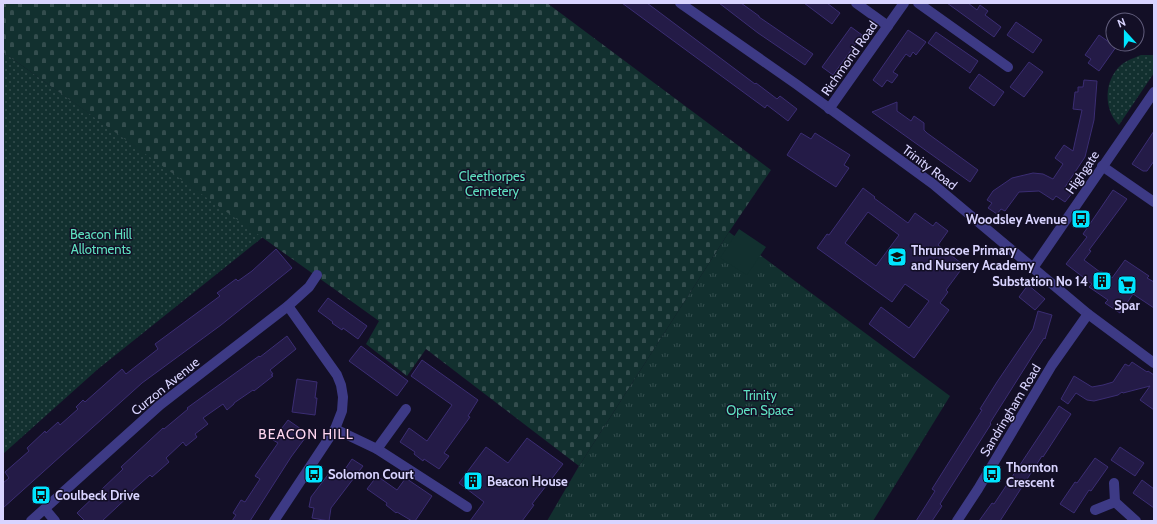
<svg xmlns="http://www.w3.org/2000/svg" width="1157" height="524" viewBox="0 0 1157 524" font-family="Cabin,sans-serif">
<defs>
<pattern id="grass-dots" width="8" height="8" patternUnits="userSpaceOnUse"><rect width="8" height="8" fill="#12302f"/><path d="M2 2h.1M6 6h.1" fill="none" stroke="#344d4e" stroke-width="1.8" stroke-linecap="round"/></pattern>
<pattern id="cemetery-stones" width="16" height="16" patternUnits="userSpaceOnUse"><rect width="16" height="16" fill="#12302f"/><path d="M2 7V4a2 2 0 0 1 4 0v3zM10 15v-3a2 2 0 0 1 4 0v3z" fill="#344d4e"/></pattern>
<pattern id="park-tufts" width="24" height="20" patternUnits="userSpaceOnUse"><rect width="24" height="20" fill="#12302f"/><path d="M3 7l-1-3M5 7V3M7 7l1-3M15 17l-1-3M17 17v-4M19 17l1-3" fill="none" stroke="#344d4e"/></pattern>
</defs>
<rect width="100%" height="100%" fill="#130f26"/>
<g fill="url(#grass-dots)">
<path d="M3,52L263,237L98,369L3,454Z"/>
<path d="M1141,55H1154V73L1119,125C1103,109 1104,80 1121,65C1127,60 1134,58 1141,55Z"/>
</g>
<path fill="url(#cemetery-stones)" d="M3,3H547L771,170L729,232L579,466L426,349L407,376L366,344L379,321L3,52Z"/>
<path fill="url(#park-tufts)" d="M729,232L950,396L873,521H547L579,466Z"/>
<path fill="#12302f" d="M739,229L766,247L747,275L720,258Z"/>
<g fill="#241b47" stroke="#3b2d73" fill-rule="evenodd">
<path d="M622,3H647L755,84L756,83L777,99L780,96L797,109L788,121L767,105L765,108Z"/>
<path d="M719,3H741L759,16V17L813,54L805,65L758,33Z"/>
<path d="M804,3H827L840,13L832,24Z"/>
<path d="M947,3H968L977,10L980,5L988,11L985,15L1001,27L994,37Z"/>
<path d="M1016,22L1042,40L1033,53L1007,35Z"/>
<path d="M851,27L862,35L833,75L822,67Z"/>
<path d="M908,30L926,42L916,55L913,52L910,57L906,54L893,72L898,75L892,83L887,80L882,87L873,80Z"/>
<path d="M936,32L978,61L970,73L928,43Z"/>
<path d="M1099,35L1116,47L1099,71L1088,63L1091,59L1085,55Z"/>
<path d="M1029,62L1043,72L1024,97L1010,87Z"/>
<path d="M979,74L1004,92L994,106L969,88Z"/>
<path d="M1084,80L1097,81L1094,120L1085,157L1065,187L1073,192L1065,202L1056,196L1053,200L1039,191L1019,192L1005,211L1001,209L997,214L988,208L992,203L987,200L993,191L1012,178L1033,173L1043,174L1053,179L1063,164L1055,158L1064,145L1073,151L1082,110L1073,109L1075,92H1078V87H1083Z"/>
<path d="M897,102V111L911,121L914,116L924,123V130L927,133L978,170L970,182L872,112Z"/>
<path d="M1154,131V161L1147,171H1143L1132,164Z"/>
<path d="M801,133L811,139L815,133L850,155L844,165L849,168L836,187L787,155Z"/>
<path d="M863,188L875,197L874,198L908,223L915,213L933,226L936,222L948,231L938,245L961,263L957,269L960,271L946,290L948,292L940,303L949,310L914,358L869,324L881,307L909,328L929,301L905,284L892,302L817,248L827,234L829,235ZM868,212L899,235L876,266L845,243Z"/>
<path d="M1113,190L1127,199L1089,250L1091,251L1084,260L1100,272L1101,271L1112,278L1125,260L1149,276L1147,278L1154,282V308L1133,294L1120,313L1105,303L1108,300L1089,287L1092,284L1066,264L1087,237L1083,234Z"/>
<path d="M276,249L292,268L221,325L142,383L3,508V483L9,478L5,472L29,451L27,448L45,431L46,433L58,422L60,425L78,409L76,407L83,400L85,402L122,369L126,374L158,349L155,344L220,296L217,293L236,279L238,281L252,271Z"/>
<path d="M1028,285L1045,299L1035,310L1019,297Z"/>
<path d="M328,298L367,326L358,339L343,328L342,330L332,323L333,322L318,311Z"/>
<path d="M1038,311L1052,315L1045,339L1044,338L1033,355L990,423L991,424L940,504L942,506L932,521H916L935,491L932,489L982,410L980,409L997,382L1033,329Z"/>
<path d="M287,336L296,349L270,370L273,374L271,375L273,376L254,391L253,390L234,403V404L227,410L223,404L203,418L208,424L195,434L197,437L186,446L183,442L166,458L169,462L152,477L150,475L132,491L133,492L102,521H85L77,513L123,469L121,467L163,428L164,429L188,409L187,408L259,356L260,357Z"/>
<path d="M361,346L408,381L397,396L349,361Z"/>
<path d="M422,360L478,400L468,416L470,417L444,453L449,456L439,469L424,459L423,461L414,454L415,452L400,442L409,428L427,441L452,405L411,376Z"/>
<path d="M1132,362L1147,372L1148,371L1154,375V410L1140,400L1150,386L1123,393L1122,392L1118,395L1094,401L1087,400L1076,393L1068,404L1061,399L1074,376L1092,387L1103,385L1113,382L1125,364L1129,366Z"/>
<path d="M297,379L317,382L315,398H317L315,415L292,412Z"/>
<path d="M1059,406L1071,414L1043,457L1042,456L1000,521H979L992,503L994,504Z"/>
<path d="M288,420L308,434L291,457L250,521H232L236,515L233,513L241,500L245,502L260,479L255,476L278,443L273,440Z"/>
<path d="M527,438L563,464L532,504L534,505L522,521H470L484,502L459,483L486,447L508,463Z"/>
<path d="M1120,447L1144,463L1135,476L1111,460Z"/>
<path d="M1095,458L1108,467L1091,491L1089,490L1074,513L1060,504L1075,482L1077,483Z"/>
<path d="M352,459L363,466L331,508L329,521L312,518L314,508L309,507L311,497L330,472L339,478Z"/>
<path d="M377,476L397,490L405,479H407L432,496L415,521H412L397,512L396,513L386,505L387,503L367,489Z"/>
<path d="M1142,480L1154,489V508L1133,493Z"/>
</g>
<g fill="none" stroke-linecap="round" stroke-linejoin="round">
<g stroke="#3d3a85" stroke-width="10">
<path d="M680,3L796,84L933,184L1088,314L1154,363"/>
<path d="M856,3L888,26"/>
<path d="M918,3L1008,67"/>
<path d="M829,109L904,3"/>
<path d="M1102,166L1154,202"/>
<path d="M1033,268L1154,92"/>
<path d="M335,429L377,449L467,507"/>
<path d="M377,449L406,409"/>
<path d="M1115,502L1136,521"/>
<path d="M45,509L55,521"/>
<path d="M1095,510L1115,502L1114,483"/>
<path d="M31,521L160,405L288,306L309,287L317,275"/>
<path d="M274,521L335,429L342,411L343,397L341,385L337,375L288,306"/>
<path d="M957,521L978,489L1052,365L1088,314"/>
</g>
</g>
<defs>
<g id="bus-square" transform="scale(1)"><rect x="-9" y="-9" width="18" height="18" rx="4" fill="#00e5ff" stroke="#130f26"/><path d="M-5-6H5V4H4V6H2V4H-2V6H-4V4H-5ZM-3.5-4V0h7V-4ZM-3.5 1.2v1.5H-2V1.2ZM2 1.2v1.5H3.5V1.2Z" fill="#111"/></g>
<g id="school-square" transform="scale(1)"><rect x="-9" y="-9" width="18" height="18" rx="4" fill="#00e5ff" stroke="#130f26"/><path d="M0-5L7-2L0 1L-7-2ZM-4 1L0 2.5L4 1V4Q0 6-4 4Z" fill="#111"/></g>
<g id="building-square" transform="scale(1)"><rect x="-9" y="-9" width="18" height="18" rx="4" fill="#00e5ff" stroke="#130f26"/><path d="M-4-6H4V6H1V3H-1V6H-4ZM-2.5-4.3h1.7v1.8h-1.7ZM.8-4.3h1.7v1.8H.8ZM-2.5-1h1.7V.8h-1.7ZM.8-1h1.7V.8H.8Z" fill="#111"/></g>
<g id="supermarket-square" transform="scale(1)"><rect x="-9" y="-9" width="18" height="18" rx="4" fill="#00e5ff" stroke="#130f26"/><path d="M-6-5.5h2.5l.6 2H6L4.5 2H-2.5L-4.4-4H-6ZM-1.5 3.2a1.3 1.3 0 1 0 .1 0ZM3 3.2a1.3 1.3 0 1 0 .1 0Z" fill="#111"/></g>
</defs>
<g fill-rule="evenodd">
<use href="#bus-square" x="1081" y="219"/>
<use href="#school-square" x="897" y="257"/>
<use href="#building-square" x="1102" y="281"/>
<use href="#supermarket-square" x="1127" y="285"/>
<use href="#bus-square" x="314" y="474"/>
<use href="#bus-square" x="992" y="474"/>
<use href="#building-square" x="473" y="481"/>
<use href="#bus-square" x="41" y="495"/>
</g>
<g text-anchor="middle" stroke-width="3" stroke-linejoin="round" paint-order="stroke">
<g font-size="13" fill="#d9d4ff" stroke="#130f26">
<text transform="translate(849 58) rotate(-55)" y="5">Richmond Road</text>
<text transform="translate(930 167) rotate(37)" y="5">Trinity Road</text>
<text transform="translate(1082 172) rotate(-56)" y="5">Highgate</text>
<text transform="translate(165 386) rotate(-39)" y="5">Curzon Avenue</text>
<text transform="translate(1010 410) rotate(-59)" y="5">Sandringham Road</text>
</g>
<g font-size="13" fill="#5fe0c0" stroke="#130f26">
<text x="492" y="181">Cleethorpes<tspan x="492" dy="15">Cemetery</tspan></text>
<text x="101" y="239">Beacon Hill<tspan x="101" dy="15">Allotments</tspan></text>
<text x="760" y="400">Trinity<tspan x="760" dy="15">Open Space</tspan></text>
</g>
<g font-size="13" font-weight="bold" fill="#d9d4ff" stroke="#130f26" text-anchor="start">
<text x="1067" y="224" text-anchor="end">Woodsley Avenue</text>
<text x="911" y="255">Thrunscoe Primary<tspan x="911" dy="15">and Nursery Academy</tspan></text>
<text x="1088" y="286" text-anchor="end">Substation No 14</text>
<text x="1127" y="310" text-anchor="middle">Spar</text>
<text x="1006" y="472">Thornton<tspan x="1006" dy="15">Crescent</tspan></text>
<text x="328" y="479">Solomon Court</text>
<text x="487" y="486">Beacon House</text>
<text x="55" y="500">Coulbeck Drive</text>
</g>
<g font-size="14" letter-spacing="1" fill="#ffd6f0" stroke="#130f26">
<text x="306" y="439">BEACON HILL</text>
</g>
</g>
<rect width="1157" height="524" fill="none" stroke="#d9d4ff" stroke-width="8"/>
<g transform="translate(1125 32) rotate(339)"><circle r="19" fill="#130f26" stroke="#625e7d"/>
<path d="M0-3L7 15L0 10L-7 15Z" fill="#00e5ff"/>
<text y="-6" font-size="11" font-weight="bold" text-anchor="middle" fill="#d9d4ff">N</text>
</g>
</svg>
